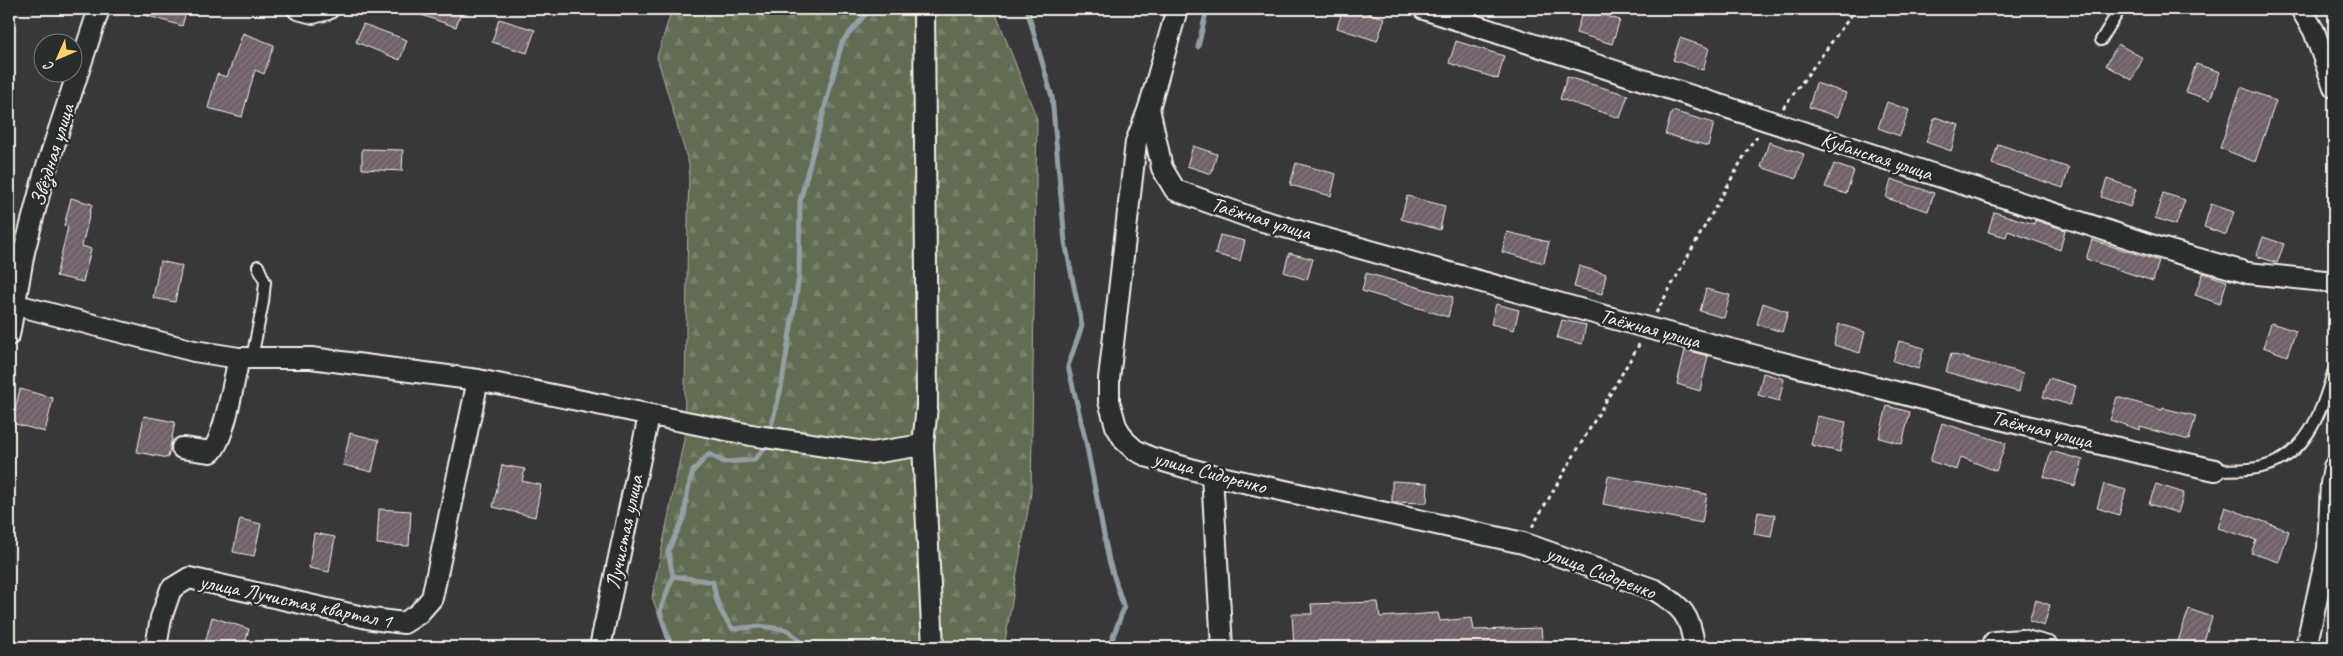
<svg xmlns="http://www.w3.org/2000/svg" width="2343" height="656" viewBox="0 0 2343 656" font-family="Caveat,sans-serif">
<defs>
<pattern id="forest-firs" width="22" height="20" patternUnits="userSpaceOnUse" patternTransform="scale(1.25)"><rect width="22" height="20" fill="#626c53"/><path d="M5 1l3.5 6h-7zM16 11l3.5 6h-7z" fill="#79816c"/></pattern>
<pattern id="building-hatch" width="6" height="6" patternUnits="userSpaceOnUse" patternTransform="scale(1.25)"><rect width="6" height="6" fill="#70606b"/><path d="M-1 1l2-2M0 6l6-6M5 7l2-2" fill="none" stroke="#857780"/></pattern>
</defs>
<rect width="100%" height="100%" fill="#38373a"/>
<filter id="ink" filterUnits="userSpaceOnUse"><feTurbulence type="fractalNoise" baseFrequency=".02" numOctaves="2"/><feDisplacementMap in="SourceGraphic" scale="10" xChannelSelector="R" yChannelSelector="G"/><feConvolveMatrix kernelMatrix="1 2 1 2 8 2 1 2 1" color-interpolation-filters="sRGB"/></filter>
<g filter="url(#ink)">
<path fill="url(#forest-firs)" stroke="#abae9e" d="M672,9H994L1037,119L1031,493L1004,647H670L652,597L684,439L689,165L657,57Z"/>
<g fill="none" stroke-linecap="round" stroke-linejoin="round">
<g stroke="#939fa4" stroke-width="5">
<path d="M1027,9L1052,97L1065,242L1082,326L1068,366L1086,442L1109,561L1124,608L1109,647"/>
<path d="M1198,47L1207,9"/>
<path d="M769,434L781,388L799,277L800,201L842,42L870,9"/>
<path d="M673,576L713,582C716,602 720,613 733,629L760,626L788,630L804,645L803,647"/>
<path d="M674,647L668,638L660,611L673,576L668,551L684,517L688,489L693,471L709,454L724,462L754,460L765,448L767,442"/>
</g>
</g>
<g fill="url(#building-hatch)" stroke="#f4f1e8">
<path d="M136,9H187L182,26L135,12Z"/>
<path d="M411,9H462L456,27L410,11Z"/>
<path d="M1343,9H1354L1385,18L1377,41L1337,28Z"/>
<path d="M1583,9L1620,20L1612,44L1576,33Z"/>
<path d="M499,19L535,30L527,53L492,42Z"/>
<path d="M363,24L407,40L400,60L356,42Z"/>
<path d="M243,33L274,45L264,74L255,70L242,117L208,108L217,74L227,77Z"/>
<path d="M1680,38L1709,48L1703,70L1673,60Z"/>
<path d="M1456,41L1504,56L1498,79L1449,63Z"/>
<path d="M2118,44L2143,58L2132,80L2106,65Z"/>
<path d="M2196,64L2220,72L2210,100L2186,92Z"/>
<path d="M1567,77L1628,95L1620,118L1560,99Z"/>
<path d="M1816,83L1846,93L1838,117L1809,107Z"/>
<path d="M2241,87L2276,101L2255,162L2220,148Z"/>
<path d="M1887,102L1909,110L1900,136L1878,128Z"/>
<path d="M1672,111L1714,123L1708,146L1665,134Z"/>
<path d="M1935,117L1959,125L1951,151L1926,142Z"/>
<path d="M1769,142L1804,154L1796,179L1761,167Z"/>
<path d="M1998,144L2069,168L2063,188L1992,164Z"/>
<path d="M1193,146L1217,154L1211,174L1187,166Z"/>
<path d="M362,149L403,150L402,171L362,169Z"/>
<path d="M1296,163L1336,174L1331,196L1290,185Z"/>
<path d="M1834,164L1854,171L1846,194L1825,187Z"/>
<path d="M1891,179L1934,193L1928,211L1886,198Z"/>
<path d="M2107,179L2136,189L2130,207L2101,197Z"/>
<path d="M2163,193L2185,200L2176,225L2155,218Z"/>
<path d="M1407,196L1445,206L1440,230L1401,219Z"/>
<path d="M71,198L92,204L82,246L91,249L83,282L56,276L68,227L64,226Z"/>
<path d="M2211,204L2234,212L2226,235L2204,227Z"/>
<path d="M1994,212L2034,224L2035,220L2065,230L2060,250L2008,231L2006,237L1988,232Z"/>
<path d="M1507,232L1549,242L1544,263L1502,252Z"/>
<path d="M1220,235L1245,241L1240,261L1215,254Z"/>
<path d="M2263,237L2284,244L2277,263L2256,256Z"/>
<path d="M2092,240L2159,261L2153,281L2086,259Z"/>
<path d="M1289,253L1313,259L1307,280L1284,272Z"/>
<path d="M160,261L182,266L175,302L153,298Z"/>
<path d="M1579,266L1606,274L1602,294L1574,287Z"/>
<path d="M1366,273L1453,297L1448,317L1362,291Z"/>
<path d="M2203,273L2227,281L2220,304L2195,295Z"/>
<path d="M1706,289L1730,295L1724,318L1700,311Z"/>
<path d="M1763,303L1788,312L1782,332L1757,324Z"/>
<path d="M1496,304L1519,310L1514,330L1491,324Z"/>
<path d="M1562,320L1586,325L1582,344L1557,338Z"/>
<path d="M2271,323L2296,331L2287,356L2263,347Z"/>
<path d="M1839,324L1865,332L1860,353L1834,345Z"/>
<path d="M1899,341L1924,348L1918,369L1893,361Z"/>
<path d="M1685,350L1708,356L1700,391L1677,384Z"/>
<path d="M1951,354L2023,373L2019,392L1946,372Z"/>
<path d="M1763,373L1784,379L1779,401L1758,395Z"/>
<path d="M2049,378L2076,386L2070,405L2043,397Z"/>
<path d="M20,389L53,398L45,432L12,423Z"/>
<path d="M2117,397L2162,410L2163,408L2196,416L2189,440L2140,427V430L2110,420Z"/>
<path d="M1887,406L1910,412L1902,444L1879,438Z"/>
<path d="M144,416L175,422L168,458L137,452Z"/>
<path d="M1817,416L1846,422L1840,452L1811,445Z"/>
<path d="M1942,423L2006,443L1996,471L1961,457L1957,470L1930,461Z"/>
<path d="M350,433L379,440L372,472L343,465Z"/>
<path d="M2051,451L2083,460L2075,486L2044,477Z"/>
<path d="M502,465L525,469L522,481L541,485L535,517L493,507Z"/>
<path d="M1608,476L1707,494L1702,523L1603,504Z"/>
<path d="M1392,481L1428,483L1427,503L1392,502Z"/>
<path d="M2104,484L2126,490L2119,515L2097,508Z"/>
<path d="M2156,484L2184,493L2178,513L2149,504Z"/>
<path d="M2225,507L2289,531L2279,562L2251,553L2256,540L2218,528Z"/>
<path d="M379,509L411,511L409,546L377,544Z"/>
<path d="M1758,512L1775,515L1771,537L1754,534Z"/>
<path d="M240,519L261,524L254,556L233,552Z"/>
<path d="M314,533L335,537L329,572L309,568Z"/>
<path d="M2036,600L2050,605L2044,626L2029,621Z"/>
<path d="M1378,602L1380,617L1438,613L1440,621L1472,618L1474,630L1541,628L1543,647H1375V643L1294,647L1292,614H1312L1311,604Z"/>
<path d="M2189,609L2212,617L2202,647H2176Z"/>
<path d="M212,617L249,629L244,647H204Z"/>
</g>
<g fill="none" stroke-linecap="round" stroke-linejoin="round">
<g stroke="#f4f1e8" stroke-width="14">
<g id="lane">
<path d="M2101,40L2120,9"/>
<path d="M252,358L263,302L265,282L258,266"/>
<path d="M2215,470C2230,469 2248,471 2262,467C2308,456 2321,411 2334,370"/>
</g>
</g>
<g stroke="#f4f1e8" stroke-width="24">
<g id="street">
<path d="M298,9L313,13L328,9"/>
<path d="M924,9L927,406L923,445L933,647"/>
<path d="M1177,9L1149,108L1136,142L1109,379V401L1116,426L1125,441L1135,450L1149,457L1212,475L1523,543L1655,590C1681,606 1691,615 1694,647"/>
<path d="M1424,9L2157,247L2248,273L2334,282"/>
<path d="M2301,9L2314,31L2334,87"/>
<path d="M1149,108L1162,168L1175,190L1252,218L1648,328L2070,437L2215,470"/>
<path d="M9,303L194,351L239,358H311L478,380L751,435L872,453L923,445"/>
<path d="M9,335L24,252L44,175L99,9"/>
<path d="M182,448L211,452C225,439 234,378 239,358"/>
<path d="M1212,475L1222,647"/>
<path d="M1994,642L2022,640L2048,647"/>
<path d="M156,647L161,618L171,589L189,578L372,619L404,623L418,614L432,598L478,380"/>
<path d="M600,647L649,416"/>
<path d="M2306,647L2328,549L2331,484L2334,467"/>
</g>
</g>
<g stroke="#f4f1e8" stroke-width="3" stroke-dasharray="4 4" stroke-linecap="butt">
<path d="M1783,108L1856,9"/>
<path d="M1656,313L1751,144L1759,135"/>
<path d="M1532,527L1640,343"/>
</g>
<use href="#lane" stroke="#2a2d2e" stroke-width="10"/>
<use href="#street" stroke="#2a2d2e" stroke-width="20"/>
</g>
</g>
<g text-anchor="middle" stroke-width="5" stroke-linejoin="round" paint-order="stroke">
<g font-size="21" fill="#f4f1e8" stroke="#2a2d2e">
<text transform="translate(52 155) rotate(-73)" y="7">Звёздная улица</text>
<text transform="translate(1877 156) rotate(18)" y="7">Кубанская улица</text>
<text transform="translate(1261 218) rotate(17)" y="7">Таёжная улица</text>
<text transform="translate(1650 328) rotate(15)" y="7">Таёжная улица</text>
<text transform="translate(2042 429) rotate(14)" y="7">Таёжная улица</text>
<text transform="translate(1210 472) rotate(15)" y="7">улица Сидоренко</text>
<text transform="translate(624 532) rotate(-78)" y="7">Лучистая улица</text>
<text transform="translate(1601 572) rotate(21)" y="7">улица Сидоренко</text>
<text transform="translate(296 601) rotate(12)" y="7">улица Лучистая квартал 1</text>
</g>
</g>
<rect width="2343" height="656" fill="none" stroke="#2a2d2e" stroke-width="30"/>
<rect x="15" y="15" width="2313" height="626" fill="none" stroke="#f4f1e8" stroke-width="2" filter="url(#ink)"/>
<g transform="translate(58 58) rotate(225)"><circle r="24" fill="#2a2d2e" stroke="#7b7b78"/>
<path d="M0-4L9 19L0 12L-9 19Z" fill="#ffd166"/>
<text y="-8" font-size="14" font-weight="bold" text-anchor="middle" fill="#f4f1e8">С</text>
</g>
</svg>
